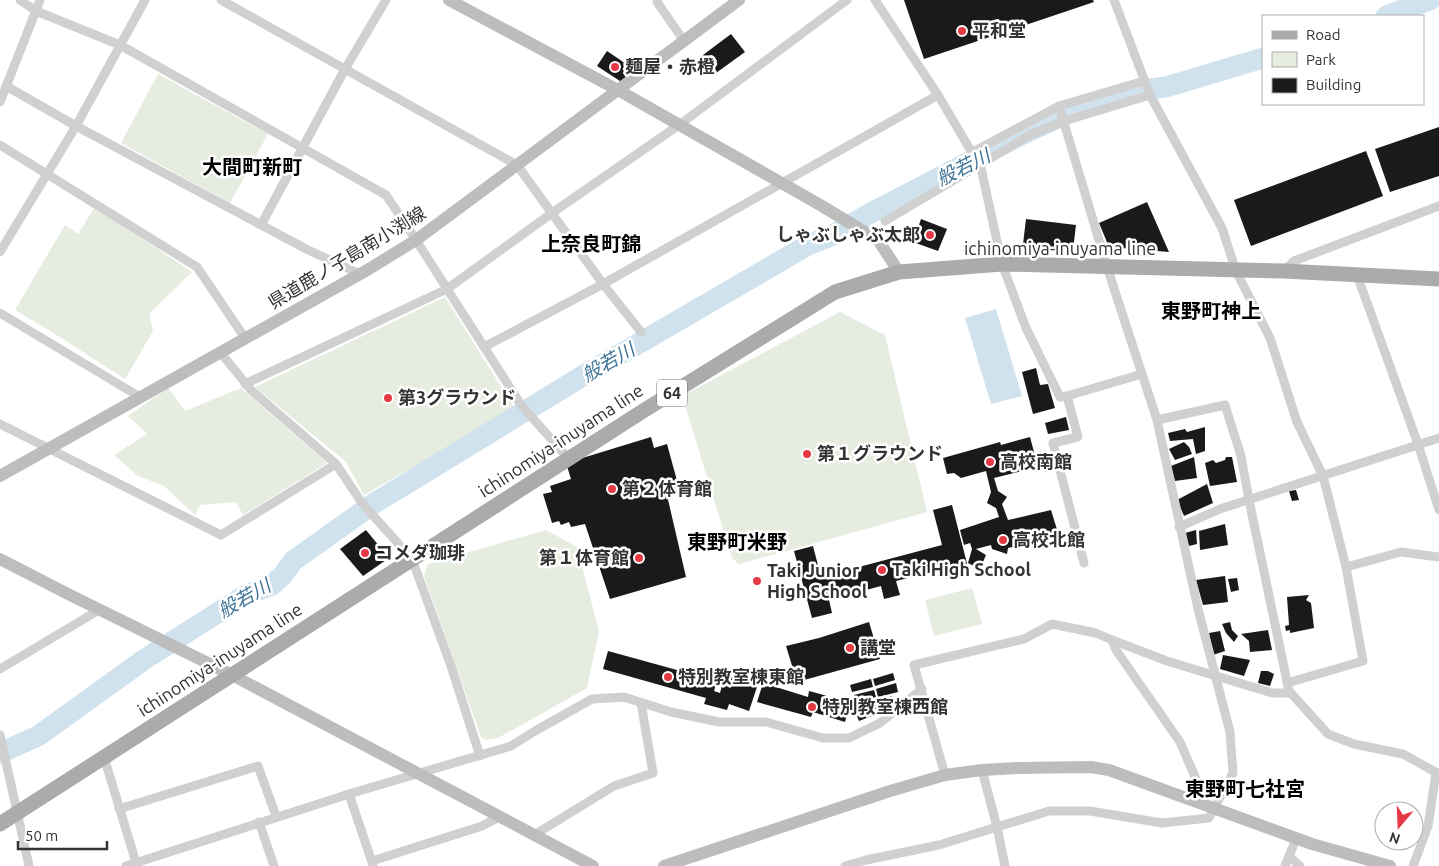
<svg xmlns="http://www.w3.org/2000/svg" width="1439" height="866" font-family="Ubuntu,'Noto Sans JP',sans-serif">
	<rect width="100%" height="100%" fill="#fff"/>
	<g fill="#e6ecdf">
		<polygon points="158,74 268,134 230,203 121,143"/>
		<polygon points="95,207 192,272 149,314 153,331 125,379 55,334 15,310 65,225 78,234"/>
		<polygon points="445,297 515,409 364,495 346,462 255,387"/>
		<polygon points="840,312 885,335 927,512 739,564 732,558 682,396"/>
		<polygon points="168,388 185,411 241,388 327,463 243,515 236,502 200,505 195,515 164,486 138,476 114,455 147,434 128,416"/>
		<polygon points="546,530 577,547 599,631 587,688 498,738 486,740 481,737 424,576 428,564"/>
		<polygon points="972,588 982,624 934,636 925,600"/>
	</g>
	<polygon fill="#cfe2ee" points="996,309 1022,396 991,404 965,318"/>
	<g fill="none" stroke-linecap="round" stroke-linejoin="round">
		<g stroke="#cfe2ee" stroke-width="21">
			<polyline points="1386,16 1430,0"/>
			<polyline points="0,753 38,736 145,659 244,596 272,585 283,575 293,561 373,504 581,377 808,245 831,236 869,214 1019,136 1075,110 1134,91 1166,87 1263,58"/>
		</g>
	</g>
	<g fill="#1a1a1a">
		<polygon points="904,0 1093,0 1094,2 924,59"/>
		<polygon points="731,34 745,52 716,73 703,55"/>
		<polygon points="607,51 632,68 623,83 597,66"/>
		<polygon points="1439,127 1439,176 1390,192 1375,149"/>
		<polygon points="1366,151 1383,196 1251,246 1234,200"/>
		<polygon points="1147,202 1169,252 1109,247 1099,223"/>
		<polygon points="921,219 947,229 938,251 913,242"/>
		<polygon points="1026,219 1076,225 1073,250 1023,244"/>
		<polygon points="1036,368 1040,385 1048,384 1055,408 1033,414 1022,372"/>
		<polygon points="1066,417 1069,430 1048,434 1045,423"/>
		<polygon points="1205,427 1205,451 1196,454 1193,439 1170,441 1168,433 1185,429 1187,432"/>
		<polygon points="651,437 654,448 667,444 679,488 666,491 686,577 610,599 585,524 571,527 569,522 561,525 559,521 552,523 543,494 552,492 550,486 571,479 566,463"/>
		<polygon points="1030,437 1038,467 994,478 998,491 1007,497 1002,504 1008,520 1051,510 1059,536 1008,548 1007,554 992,549 991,545 976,549 986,555 980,569 968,563 972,549 970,543 964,545 960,530 999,517 996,508 987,503 991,492 986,471 961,478 954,473 947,474 943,458 1000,442 1001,445"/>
		<polygon points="1184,442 1189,447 1192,454 1175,460 1169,449"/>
		<polygon points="1194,457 1197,478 1175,481 1171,466"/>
		<polygon points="1226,457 1232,457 1237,482 1210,486 1205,463 1213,460 1216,463 1225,460"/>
		<polygon points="1207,484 1213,503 1184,516 1177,500"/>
		<polygon points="1296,490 1299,500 1292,501 1289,491"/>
		<polygon points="952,505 970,575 951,580 948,568 896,581 900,595 884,599 881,586 829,600 832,613 812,618 794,551 813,546 821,577 942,545 933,510"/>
		<polygon points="1225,524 1228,545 1200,550 1199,531"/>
		<polygon points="366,530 389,558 363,576 340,549"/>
		<polygon points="1196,530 1197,544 1189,546 1185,533"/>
		<polygon points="1225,576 1228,602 1203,605 1196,580"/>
		<polygon points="1237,578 1239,590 1231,592 1228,579"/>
		<polygon points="1309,595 1306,600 1311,603 1314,628 1290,633 1290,630 1286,631 1285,626 1289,625 1287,597"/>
		<polygon points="869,622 880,659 797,682 786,646 819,638"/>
		<polygon points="1230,622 1232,630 1238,636 1234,642 1226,633 1222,624"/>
		<polygon points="1268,630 1272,650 1250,652 1249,641 1241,634"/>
		<polygon points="1220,631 1225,651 1213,655 1209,633"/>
		<polygon points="608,651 717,681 714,691 720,693 725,674 758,684 749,711 729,704 727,710 704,704 706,698 603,669"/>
		<polygon points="1223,655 1250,660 1244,676 1220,669"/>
		<polygon points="1261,671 1268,671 1274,674 1270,686 1258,683"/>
		<polygon points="893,673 895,680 875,686 873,679"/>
		<polygon points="871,679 873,687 852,692 850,685"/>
		<polygon points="763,683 808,697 809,691 850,702 845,722 813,712 811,717 757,702"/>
		<polygon points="896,683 898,692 878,697 876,689"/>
		<polygon points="874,690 876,697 856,703 854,695"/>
		<polygon points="892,696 893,700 886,702 887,706 875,709 873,702"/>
		<polygon points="870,705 874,715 859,721 855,711"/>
	</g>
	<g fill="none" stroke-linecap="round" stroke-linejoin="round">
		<g stroke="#d0d0d0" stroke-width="9">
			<polyline points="20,0 36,11 120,45 386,195 416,240 521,405 569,459"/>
			<polyline points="221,0 517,165 603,284 641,332"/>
			<polyline points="658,0 657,2 684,41"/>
			<polyline points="875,0 938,95 981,168 1002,264 1026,328 1060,397 1067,396 1078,437 1053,443 1084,563"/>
			<polyline points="1114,0 1150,95 1222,228 1236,271 1270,338 1297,422 1323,476 1346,567 1363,661 1287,683"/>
			<polyline points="6,86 76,126 308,250 360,274"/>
			<polyline points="0,102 40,0"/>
			<polyline points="1059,106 1107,267 1157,420"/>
			<polyline points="0,145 197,267 245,338"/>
			<polyline points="973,152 1059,106 1144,81"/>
			<polyline points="885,221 1030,135 1064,121 1150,95"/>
			<polyline points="261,225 345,69 386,0"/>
			<polyline points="0,252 76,126 145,0"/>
			<polyline points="1284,271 1294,261 1439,206"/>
			<polyline points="1357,275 1418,444 1439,510"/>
			<polyline points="0,313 140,397"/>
			<polyline points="484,347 603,284 938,95"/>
			<polyline points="220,352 251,390 336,464 362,503 412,559 451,666 480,756"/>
			<polyline points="245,384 447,289 552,213 679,125 847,0"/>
			<polyline points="1067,396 1142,374"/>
			<polyline points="0,424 221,535 336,464"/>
			<polyline points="1179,527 1220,509 1439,438"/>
			<polyline points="1346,567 1401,552 1439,557"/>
			<polyline points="1112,640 1167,661 1272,693 1291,693"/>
			<polyline points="0,669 99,610"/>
			<polyline points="0,735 29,866"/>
			<polyline points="104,757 137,866"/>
			<polyline points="982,770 997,827 1005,866"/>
			<polyline points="945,775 914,665 1024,639 1052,624 1096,633 1112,640 1116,650 1180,742 1196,779 1199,802"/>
			<polyline points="349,794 373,865"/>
			<polyline points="119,809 258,766 276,816"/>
			<polyline points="259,822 274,866"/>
			<polyline points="534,835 614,786 653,773 641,703"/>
			<polyline points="1289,856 1300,866"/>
			<polyline points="372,861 482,826 499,817"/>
			<polyline points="126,866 349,794 511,746 535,731 592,699 624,697 671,712 719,722 766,722 823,738 849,738 880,723 922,689"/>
			<polyline points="845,866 866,860 939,845 1049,811 1090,811 1162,823 1209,818 1233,773 1230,732 1198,609 1157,420 1225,405 1241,456 1249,500 1289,691 1328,734 1354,744 1403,754 1439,774"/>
			<polyline points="1285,866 1296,839"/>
			<polyline points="1413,866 1428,826 1436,773"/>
		</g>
		<g stroke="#bdbdbd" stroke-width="12">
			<polyline points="449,0 618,90 822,206 878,240 899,272"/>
			<polyline points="0,476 369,269 416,240 739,0"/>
			<polyline points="0,559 70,595 232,675 593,866"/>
			<polyline points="664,866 890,791 945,775 982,770 1017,768 1091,767 1109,770 1312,844 1390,866"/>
		</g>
		<polyline stroke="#ababab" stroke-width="15" points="0,824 643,411 835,292 899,272 1002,264 1284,271 1439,279"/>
	</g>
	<g fill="#e63946" stroke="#fff" stroke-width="2">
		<circle cx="962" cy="31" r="5"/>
		<circle cx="615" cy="67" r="5"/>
		<circle cx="930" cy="235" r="5"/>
		<circle cx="388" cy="398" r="5"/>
		<circle cx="807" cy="454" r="5"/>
		<circle cx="990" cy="462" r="5"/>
		<circle cx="612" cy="489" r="5"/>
		<circle cx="1003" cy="540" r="5"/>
		<circle cx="365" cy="553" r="5"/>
		<circle cx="639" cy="558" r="5"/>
		<circle cx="882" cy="570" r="5"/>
		<circle cx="757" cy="581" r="5"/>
		<circle cx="850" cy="648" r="5"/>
		<circle cx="668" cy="677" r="5"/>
		<circle cx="812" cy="707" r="5"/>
	</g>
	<g text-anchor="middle" stroke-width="5" stroke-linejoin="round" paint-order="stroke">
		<rect fill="#fff" stroke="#707070" stroke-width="1" x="657" y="379.5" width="30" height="27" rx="4"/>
		<g font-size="16" font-weight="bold" fill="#333">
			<text x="672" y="399">64</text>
		</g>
		<g font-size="18" font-weight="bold" fill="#333" stroke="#fff" text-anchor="start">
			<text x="972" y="37">平和堂</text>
			<text x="625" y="73">麺屋・赤橙</text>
			<text x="920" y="241" text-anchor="end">しゃぶしゃぶ太郎</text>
			<text x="398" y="404">第3グラウンド</text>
			<text x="817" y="460">第１グラウンド</text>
			<text x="1000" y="468">高校南館</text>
			<text x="622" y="495">第２体育館</text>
			<text x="1013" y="546">高校北館</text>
			<text x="375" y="559">コメダ珈琲</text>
			<text x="629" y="564" text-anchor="end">第１体育館</text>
			<text x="892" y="576">Taki High School</text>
			<text x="767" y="577">Taki Junior<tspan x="767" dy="21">High School</tspan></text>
			<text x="860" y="654">講堂</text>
			<text x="678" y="683">特別教室棟東館</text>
			<text x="822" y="713">特別教室棟西館</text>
		</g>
		<g font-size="18" fill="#333" stroke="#fff">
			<text x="1060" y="255">ichinomiya-inuyama line</text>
			<text transform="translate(347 258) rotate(-31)" y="6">県道鹿ノ子島南小渕線</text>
			<text transform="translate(561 441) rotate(-33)" y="6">ichinomiya-inuyama line</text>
			<text transform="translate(220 660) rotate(-33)" y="6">ichinomiya-inuyama line</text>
		</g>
		<g font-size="19" font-style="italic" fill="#3f7597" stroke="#fff">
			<text transform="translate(963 167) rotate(-27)" y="7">般若川</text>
			<text transform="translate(608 362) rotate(-30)" y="7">般若川</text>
			<text transform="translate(244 598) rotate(-30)" y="7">般若川</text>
		</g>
		<g font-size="20" font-weight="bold" fill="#000" stroke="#fff">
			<text x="252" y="174">大間町新町</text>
			<text x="591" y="251">上奈良町錦</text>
			<text x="1211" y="318">東野町神上</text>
			<text x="737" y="549">東野町米野</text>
			<text x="1245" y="796">東野町七社宮</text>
		</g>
	</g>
	<rect x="1262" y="15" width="162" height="90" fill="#ffffff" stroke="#adadad"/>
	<rect x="1272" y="31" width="25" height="8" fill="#ababab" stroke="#adadad"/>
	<text x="1306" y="40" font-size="15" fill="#333333">Road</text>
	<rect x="1272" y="52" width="25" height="15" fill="#e6ecdf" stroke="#adadad"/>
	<text x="1306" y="65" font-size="15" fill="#333333">Park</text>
	<rect x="1272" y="78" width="25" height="15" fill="#1a1a1a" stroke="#adadad"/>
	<text x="1306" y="90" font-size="15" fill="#333333">Building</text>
	<g transform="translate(1399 826) rotate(199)"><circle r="24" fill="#ffffff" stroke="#adadad"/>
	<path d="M0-4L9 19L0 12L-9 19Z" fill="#e63946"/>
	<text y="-8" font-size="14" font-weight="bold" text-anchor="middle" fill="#333333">N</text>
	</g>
	<path d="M18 841v8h89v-8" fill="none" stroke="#333333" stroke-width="2.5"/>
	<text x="25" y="841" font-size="15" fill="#333333" stroke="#ffffff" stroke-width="4" paint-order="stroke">50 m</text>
</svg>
